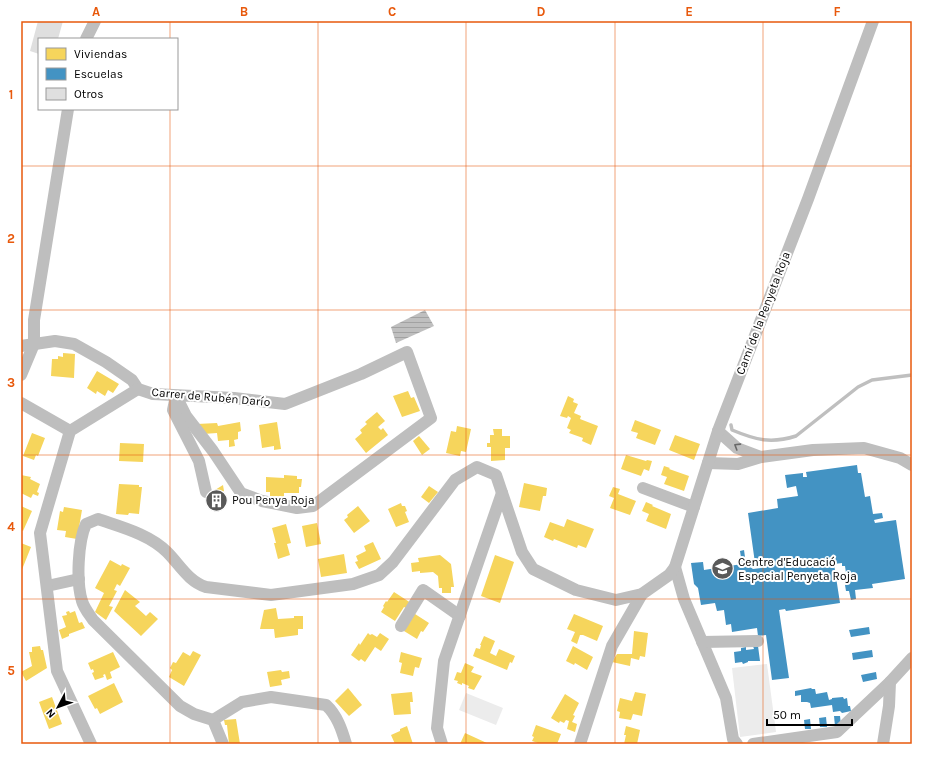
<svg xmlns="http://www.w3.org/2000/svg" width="933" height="765" font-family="Karla,sans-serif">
	<defs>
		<pattern id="water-rules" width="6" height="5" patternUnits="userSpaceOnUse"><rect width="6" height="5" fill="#bfbfbf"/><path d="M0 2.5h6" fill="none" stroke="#a2a2a2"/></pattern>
	</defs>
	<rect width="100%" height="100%" fill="#fff"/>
	<g fill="#ececec">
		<polygon points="767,664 776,732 740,737 732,668"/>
		<polygon points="466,693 503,708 496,725 459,710"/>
	</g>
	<polygon fill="url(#water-rules)" points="425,310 434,326 396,343 391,327"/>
	<g fill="#f6d55c">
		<polygon points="63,353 75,354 74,378 51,376 52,359 58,359 58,356 63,357"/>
		<polygon points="97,371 119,384 113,393 108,390 105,396 97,391 96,394 87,388"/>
		<polygon points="408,391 411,398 414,397 420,411 402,417 393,396"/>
		<polygon points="568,396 574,399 573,402 578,404 574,413 581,416 580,419 598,426 591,445 582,441 583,438 569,433 571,430 567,428 571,418 568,416 567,418 560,416"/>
		<polygon points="377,412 385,421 378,427 381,430 383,428 388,435 366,453 355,439 362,433 360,430 367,424 365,422"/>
		<polygon points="635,420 661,430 655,445 636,438 638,433 631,431"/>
		<polygon points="240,422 241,431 238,432 238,439 234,440 235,446 229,447 229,440 218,441 217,433 203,434 197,424 217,423 218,426"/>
		<polygon points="277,422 281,449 274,450 274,446 262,448 259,425"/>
		<polygon points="457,426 471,429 466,452 461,451 460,456 446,453 451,431 456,432"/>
		<polygon points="493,429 502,429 502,436 510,436 510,448 505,448 505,460 491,461 491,447 487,447 487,443 490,443 490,435 494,435"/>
		<polygon points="32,433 45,438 38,456 36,455 34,460 23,456"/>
		<polygon points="675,435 700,444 694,460 669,450"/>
		<polygon points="419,436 430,449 422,455 413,441"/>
		<polygon points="120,443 144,444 143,462 119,461"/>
		<polygon points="626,455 646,461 647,460 652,461 649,471 644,469 641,476 621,469"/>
		<polygon points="664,466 670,468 669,469 689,476 684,491 664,484 667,477 661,475"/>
		<polygon points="21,475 31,477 30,479 40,484 37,492 39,493 38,496 33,494 31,498 21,493"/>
		<polygon points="284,475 297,476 297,479 302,479 301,487 299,487 299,493 284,493 284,497 270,496 270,492 266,492 266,477 284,478"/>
		<polygon points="524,483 547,488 546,496 543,496 540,511 519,507"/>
		<polygon points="119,484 139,485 139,487 142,487 139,514 129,513 128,515 116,514"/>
		<polygon points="223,485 224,491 220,494 224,505 219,510 213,505 207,495"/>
		<polygon points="429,486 438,492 429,503 421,497"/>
		<polygon points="613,487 620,489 618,494 636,501 630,515 610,508 614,498 609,496"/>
		<polygon points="646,502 653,505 652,506 671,514 666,529 646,521 649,514 642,511"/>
		<polygon points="401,503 402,506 405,506 407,511 405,512 409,522 396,527 388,509"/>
		<polygon points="21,506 32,511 23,531 21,530"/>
		<polygon points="358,506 370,521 354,533 344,520 348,517 347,515"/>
		<polygon points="64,507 82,510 77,539 65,537 66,531 57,530 60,511 63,512"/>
		<polygon points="567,519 594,529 586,548 578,545 577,548 554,539 553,541 544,537 550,522 564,527"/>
		<polygon points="317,523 321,544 306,547 302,526"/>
		<polygon points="286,524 291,543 287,544 290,555 278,559 274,543 276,543 272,528"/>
		<polygon points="373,542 381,559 359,569 355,562 358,561 356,556 366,551 364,546"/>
		<polygon points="21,543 31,547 21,572"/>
		<polygon points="344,554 347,573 321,577 318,559"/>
		<polygon points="440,555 451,564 454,587 451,587 451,593 442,593 442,588 439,588 438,576 433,572 420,573 420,571 412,572 411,563 419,562 418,558"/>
		<polygon points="495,555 514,562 500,603 481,596"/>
		<polygon points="110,560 121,566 122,564 130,568 120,586 117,584 114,590 117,591 109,606 113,607 106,620 95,612 104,593 95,588"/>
		<polygon points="125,590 140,602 135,606 146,616 150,612 158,619 141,636 114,611"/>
		<polygon points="394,592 411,603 408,609 404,607 395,621 381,612 384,607 383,606 386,601 387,602"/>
		<polygon points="276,608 278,619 294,618 294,616 303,616 303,629 298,629 298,635 275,638 274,629 260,629 264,610"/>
		<polygon points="69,611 70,613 75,611 79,623 82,622 85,628 69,634 69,636 62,639 59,630 66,627 62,616 67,615 66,612"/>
		<polygon points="415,614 429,623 423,632 421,631 417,639 404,631"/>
		<polygon points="574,614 603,626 597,641 583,635 580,635 577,644 571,641 575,632 567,629"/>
		<polygon points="634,631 648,633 645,657 640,656 639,660 631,658 630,666 612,662 617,654 632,654"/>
		<polygon points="368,633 370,635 372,634 377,637 380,633 389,639 381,651 375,647 365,662 361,659 359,661 351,655 359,643 360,645"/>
		<polygon points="484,636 495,641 490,653 496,656 499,649 515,656 512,663 510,662 507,670 473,656 476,648 480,649 481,645 480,645"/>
		<polygon points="40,646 41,650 43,650 47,668 26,681 21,672 32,666 29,652 32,652 32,647"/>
		<polygon points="573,646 593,657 587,670 575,663 574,665 566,661"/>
		<polygon points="193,651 201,655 184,686 169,677 172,670 170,668 173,662 176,663 183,652 190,656"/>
		<polygon points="113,652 120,667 110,672 112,678 107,680 105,674 103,675 104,677 95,680 92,673 94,672 93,669 91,670 88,663"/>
		<polygon points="401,652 422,658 419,668 415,667 413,676 400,673 402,663 399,662"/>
		<polygon points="465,663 474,667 471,672 482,676 474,690 468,688 469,686 462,683 462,685 457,683 458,681 454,680 457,672 461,673"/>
		<polygon points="281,670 282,672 289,671 290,678 281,680 282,685 270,687 267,672"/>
		<polygon points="114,683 123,702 100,714 97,708 95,709 88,696"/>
		<polygon points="348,688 362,705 349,716 335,701"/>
		<polygon points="412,692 413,702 410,702 411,714 394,715 391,694"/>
		<polygon points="635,692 646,694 642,716 633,714 631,720 619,718 620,712 617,711 620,698 632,701"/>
		<polygon points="565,694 579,703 573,715 575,716 572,722 577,724 575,732 567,729 569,721 566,720 564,723 560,721 559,723 551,718"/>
		<polygon points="52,697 62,724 49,729 39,702"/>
		<polygon points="236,719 240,744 229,744 227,725 225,725 224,720"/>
		<polygon points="536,725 561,734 557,744 541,744 532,741 534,737 532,736"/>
		<polygon points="407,726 413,744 395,744 391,735 400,731 400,729"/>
		<polygon points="626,726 640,730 637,744 624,744 626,735 624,735"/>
		<polygon points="465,733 489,744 460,744"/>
	</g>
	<g fill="#4393c3">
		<polygon points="857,465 858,473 861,473 865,497 870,496 873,514 882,513 883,518 874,520 875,523 896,520 905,579 872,584 873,588 855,590 856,599 851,600 849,591 846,591 845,585 848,584 847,581 845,581 844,573 846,573 845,566 842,566 842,563 834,564 840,603 786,611 785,609 779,610 789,678 772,680 766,635 758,636 757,628 732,632 731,624 726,625 724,610 717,611 715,603 701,605 698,588 694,584 691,563 703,562 704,570 742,564 740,551 744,550 746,564 753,569 761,568 760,562 755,563 748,513 778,508 777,499 798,496 796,486 787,488 785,475 803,473 803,477 807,477 806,472"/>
		<polygon points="869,627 870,634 851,637 849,630"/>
		<polygon points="753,646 758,646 760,661 748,661 748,662 743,664 742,662 735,663 734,652 741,651 741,648 746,647 746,650 754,649"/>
		<polygon points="872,650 873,657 853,660 852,653"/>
		<polygon points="876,672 877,679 863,682 861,675"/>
		<polygon points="811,688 812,689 815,689 816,694 827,692 829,700 832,699 832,698 843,697 844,699 847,698 848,706 850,706 851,711 842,713 840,711 833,712 832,705 811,708 810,703 807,702 801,702 801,695 795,696 795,691"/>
		<polygon points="834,716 840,716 841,725 835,726"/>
		<polygon points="826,717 827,727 820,727 819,718"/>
		<polygon points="810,719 811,729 805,729 804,720"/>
	</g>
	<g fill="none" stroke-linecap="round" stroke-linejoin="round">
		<path stroke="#bfbfbf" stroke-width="3.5" d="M 731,425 L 732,430 C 756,440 771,444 796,436 L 858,387 L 872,380 L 912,375"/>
	</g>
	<polygon fill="#dfdfdf" points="38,21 63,21 58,39 39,39 39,54 30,51"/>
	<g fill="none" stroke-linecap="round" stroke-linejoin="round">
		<g stroke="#bebebe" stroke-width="12">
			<polyline points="86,39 95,21"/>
			<polyline points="21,346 55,341 74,344 106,362 132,380 138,389 153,394 234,398 285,404 361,374 407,352 431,418 313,506 297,508 262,501 241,493 213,451 186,416 176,396"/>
			<polyline points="21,375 34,344 34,320 68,109"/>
			<polyline points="176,396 173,410 199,461 206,492"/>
			<polyline points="21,403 70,431"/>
			<polyline points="761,457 813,450 864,448 900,458 912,465"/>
			<polyline points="708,463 738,464 761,457 737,448 718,431"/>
			<polyline points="643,488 694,507"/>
			<polyline points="675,567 684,599 726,698 733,739 737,744"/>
			<polyline points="47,586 79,579"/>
			<polyline points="401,626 423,590 460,616"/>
			<polyline points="702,642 758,641"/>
			<path d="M 213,720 L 242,702 L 271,697 L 326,705 C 337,715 342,730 346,744"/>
			<polyline points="91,744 57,671 40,533 70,431 138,389"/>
			<path d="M 223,744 L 213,720 L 194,714 L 180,706 L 93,620 C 89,614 84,608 82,601 C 76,582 78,541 86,524 L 98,519 C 121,527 149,534 167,552 C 180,565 188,581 206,587 L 271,595 L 353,584 L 379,575 L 393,562 L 455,480 L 477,467 L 496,475 L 522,552 L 533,569 L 576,590 L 616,600 L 642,594 L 669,575 L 675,567 L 718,431 L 808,199 L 873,21"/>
			<polyline points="442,744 437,728 444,661 502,493"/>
			<polyline points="580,744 612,646 642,594"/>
			<polyline points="753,744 837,732 890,682"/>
			<polyline points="883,744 889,706 890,682 912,658"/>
		</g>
	</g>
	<defs><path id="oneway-chevron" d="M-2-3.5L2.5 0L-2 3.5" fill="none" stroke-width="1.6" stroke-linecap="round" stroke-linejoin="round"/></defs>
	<use stroke="#686868" href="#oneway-chevron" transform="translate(737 446) rotate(-148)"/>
	<path fill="none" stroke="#e8590c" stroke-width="1" stroke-opacity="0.55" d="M 170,21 L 170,39M 318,21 L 318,744M 466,21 L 466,744M 615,21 L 615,744M 763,21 L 763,744M 170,109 L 170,744M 21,166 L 912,166M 21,310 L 912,310M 21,455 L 912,455M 21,599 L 912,599"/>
	<defs>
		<symbol id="building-disc" viewBox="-11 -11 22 22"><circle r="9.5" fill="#595959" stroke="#fff"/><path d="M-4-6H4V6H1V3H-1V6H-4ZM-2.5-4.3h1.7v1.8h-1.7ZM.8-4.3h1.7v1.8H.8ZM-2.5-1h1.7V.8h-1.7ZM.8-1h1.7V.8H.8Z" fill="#fff"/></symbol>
		<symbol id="school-disc" viewBox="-11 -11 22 22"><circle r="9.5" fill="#595959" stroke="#fff"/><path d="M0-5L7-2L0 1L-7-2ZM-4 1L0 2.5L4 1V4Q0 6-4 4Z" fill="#fff"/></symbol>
	</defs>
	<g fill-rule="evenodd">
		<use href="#building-disc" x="204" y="488" width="25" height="25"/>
		<use href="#school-disc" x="710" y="556" width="25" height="25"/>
	</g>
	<g text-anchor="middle" stroke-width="4" stroke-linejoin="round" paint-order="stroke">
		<g font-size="12" fill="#000" stroke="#fff">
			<text transform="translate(763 313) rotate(-69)" y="4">Camí de la Penyeta Roja</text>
			<text transform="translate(211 397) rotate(5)" y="4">Carrer de Rubén Darío</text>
		</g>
		<g font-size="12" fill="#000" stroke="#fff" text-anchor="start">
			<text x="232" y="504">Pou Penya Roja</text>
			<text x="738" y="566">Centre d'Educació<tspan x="738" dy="14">Especial Penyeta Roja</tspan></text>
		</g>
	</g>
	<rect width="933" height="765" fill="none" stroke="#ffffff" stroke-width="44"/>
	<rect x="38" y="38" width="140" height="72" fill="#ffffff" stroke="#999999"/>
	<rect x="46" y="48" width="20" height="12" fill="#f6d55c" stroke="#999999"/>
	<text x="74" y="58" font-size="12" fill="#000000">Viviendas</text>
	<rect x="46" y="68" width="20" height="12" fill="#4393c3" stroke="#999999"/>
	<text x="74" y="78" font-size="12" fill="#000000">Escuelas</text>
	<rect x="46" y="88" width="20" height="12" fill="#dfdfdf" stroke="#999999"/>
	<text x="74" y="98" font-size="12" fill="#000000">Otros</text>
	<g transform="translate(58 707) rotate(229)" stroke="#ffffff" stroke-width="3" paint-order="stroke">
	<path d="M0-3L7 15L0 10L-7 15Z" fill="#000000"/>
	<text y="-6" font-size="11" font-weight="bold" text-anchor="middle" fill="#000000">N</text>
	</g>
	<path d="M767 719v6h85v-6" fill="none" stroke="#000000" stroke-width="2"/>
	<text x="773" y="719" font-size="12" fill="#000000" stroke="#ffffff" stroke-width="3" paint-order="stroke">50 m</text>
	<rect x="22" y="22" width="889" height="721" fill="none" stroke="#e8590c" stroke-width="1.5"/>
	<g font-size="13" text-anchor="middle" font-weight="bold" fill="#e8590c">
		<text x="96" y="16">A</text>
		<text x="244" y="16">B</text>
		<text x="392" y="16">C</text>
		<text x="541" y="16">D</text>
		<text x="689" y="16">E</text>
		<text x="837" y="16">F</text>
		<text x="11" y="99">1</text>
		<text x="11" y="243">2</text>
		<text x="11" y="387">3</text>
		<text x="11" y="531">4</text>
		<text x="11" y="675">5</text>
	</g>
</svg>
